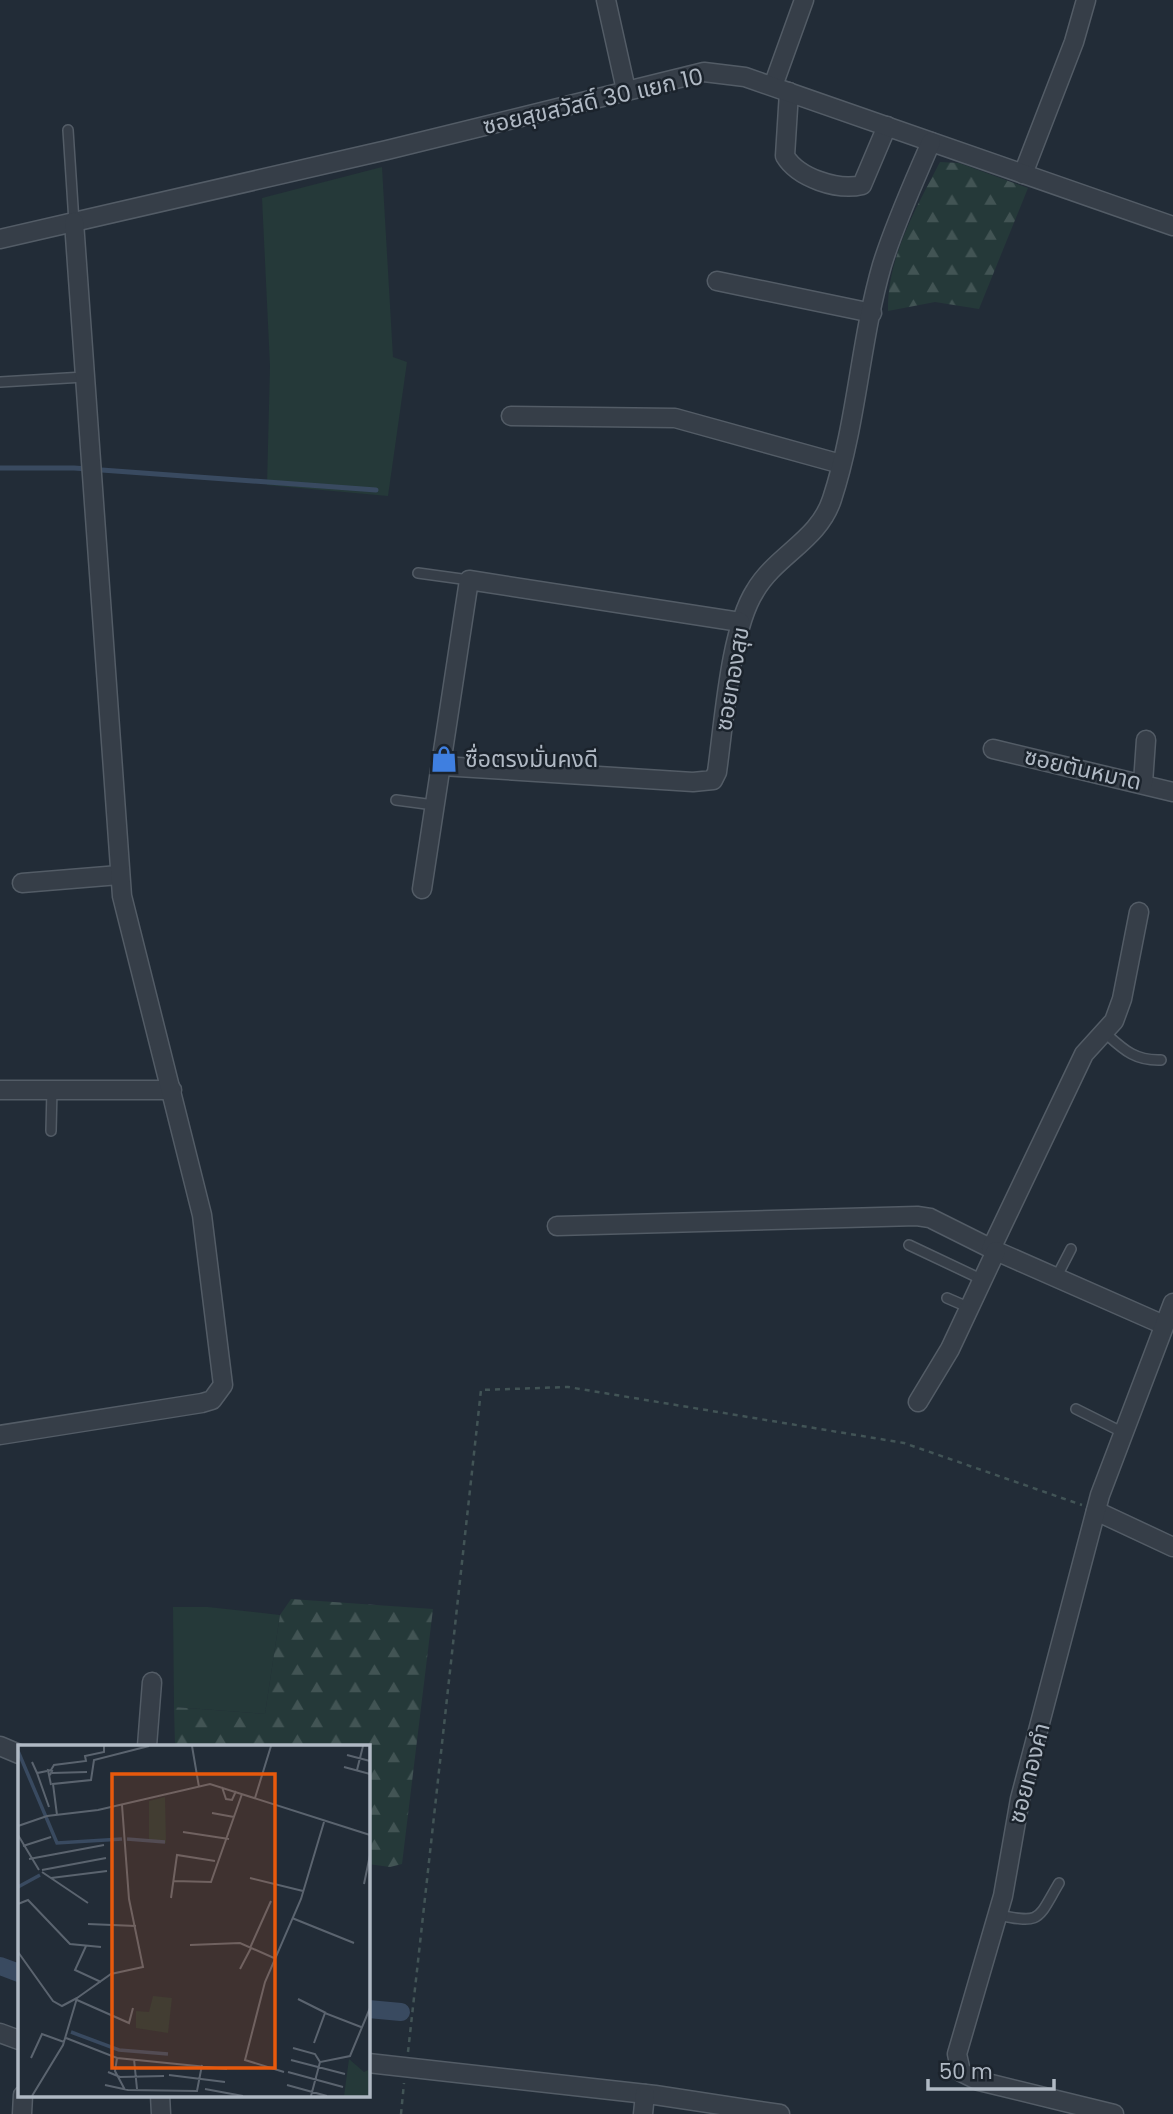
<svg xmlns="http://www.w3.org/2000/svg" width="1173" height="2114" font-family="Poppins,'Noto Sans Thai',sans-serif">
	<defs>
		<pattern id="forest-firs" width="22" height="20" patternUnits="userSpaceOnUse" patternTransform="scale(1.75)"><rect width="22" height="20" fill="#253939"/><path d="M5 1l3.5 6h-7zM16 11l3.5 6h-7z" fill="#425454"/></pattern>
	</defs>
	<rect width="100%" height="100%" fill="#222c37"/>
	<g fill="#253939">
		<polygon points="382,167 393,357 407,362 388,496 267,485 270,366 262,198"/>
		<polygon points="173,1607 208,1607 280,1615 265,1714 174,1707"/>
	</g>
	<g fill="url(#forest-firs)">
		<path d="M 940,162 L 959,163 L 1028,188 L 979,309 L 935,302 L 888,311 C 887,258 916,208 940,162 Z"/>
		<polygon points="291,1599 433,1609 402,1864 390,1867 368,1864 368,1746 175,1746 174,1707 265,1714 280,1615"/>
	</g>
	<g fill="none" stroke-linecap="round" stroke-linejoin="round">
		<polyline stroke="#394a60" stroke-width="5" points="0,468 74,468 376,490"/>
		<g stroke="#394a60" stroke-width="18">
			<polyline points="0,1966 19,1973"/>
			<polyline points="368,2009 401,2012"/>
		</g>
		<defs>
			<g id="lane">
				<polyline points="68,130 74,222"/>
				<polyline points="0,382 84,377"/>
				<polyline points="418,573 469,580"/>
				<polyline points="396,800 434,805"/>
				<path d="M 1104,1032 C 1123,1049 1134,1061 1161,1060"/>
				<polyline points="51,1131 52,1089"/>
				<polyline points="909,1245 983,1280"/>
				<polyline points="1056,1278 1071,1249"/>
				<polyline points="947,1298 970,1308"/>
				<polyline points="1076,1409 1124,1433"/>
				<path d="M 998,1915 C 1042,1924 1037,1920 1059,1883"/>
			</g>
			<g id="street">
				<polyline points="606,0 626,90"/>
				<polyline points="773,86 804,0"/>
				<path d="M 789,92 L 785,156 C 798,178 838,191 862,185 L 887,126"/>
				<polyline points="1023,174 1074,42 1086,0"/>
				<polyline points="0,239 387,150 704,72 745,77 1173,226"/>
				<polyline points="717,281 872,313"/>
				<polyline points="511,416 675,418 841,464"/>
				<polyline points="993,749 1173,792"/>
				<path d="M 442,766 L 693,782 L 713,780 L 717,772 C 724,723 730,630 755,591 C 776,555 819,540 832,499 C 857,423 860,341 882,265 C 895,223 914,182 931,142"/>
				<polyline points="1143,783 1146,740"/>
				<polyline points="22,883 119,875"/>
				<polyline points="422,889 469,580 740,622"/>
				<polyline points="0,1090 172,1090"/>
				<polyline points="557,1226 917,1216 930,1218 996,1251 1164,1325"/>
				<polyline points="991,1249 1084,1054 1114,1021 1122,999 1139,912"/>
				<polyline points="918,1402 950,1349 996,1251"/>
				<polyline points="0,1435 202,1403 212,1400 223,1385 202,1215 122,896 74,222"/>
				<polyline points="1096,1511 1173,1547"/>
				<polyline points="0,1746 19,1754"/>
				<polyline points="147,1746 152,1682"/>
				<polyline points="0,2033 19,2040"/>
				<polyline points="368,2063 655,2095 780,2114"/>
				<polyline points="160,2095 161,2114"/>
				<polyline points="22,2114 23,2095"/>
				<polyline points="643,2114 645,2094"/>
				<polyline points="1114,2114 979,2081 961,2072 957,2054 1003,1896 1020,1799 1100,1495 1173,1303"/>
			</g>
		</defs>
		<use href="#lane" stroke="#535c66" stroke-width="12"/>
		<use href="#street" stroke="#535c66" stroke-width="21"/>
		<g stroke="#425456" stroke-width="2.5" stroke-dasharray="5 5" stroke-linecap="butt">
			<polyline points="408,2052 481,1390 568,1387 904,1443 1082,1505"/>
			<polyline points="401,2114 404,2083"/>
		</g>
		<use href="#lane" stroke="#363e48" stroke-width="9"/>
		<use href="#street" stroke="#363e48" stroke-width="18"/>
	</g>
	<defs>
		<symbol id="shop-bare" viewBox="-9 -9 18 18"><path d="M-5-2.5h2.3a2.7 3.5 0 0 1 5.4 0H5L5.5 6h-11ZM-1.5-2.5h3a1.5 2.3 0 0 0-3 0Z" fill="#3f7fe0" stroke="#1b232c" stroke-width="2.5" paint-order="stroke"/></symbol>
	</defs>
	<g fill-rule="evenodd">
		<use href="#shop-bare" x="425" y="740" width="38" height="38"/>
	</g>
	<g text-anchor="middle" stroke-width="5" stroke-linejoin="round" paint-order="stroke">
		<g font-size="23" fill="#b0b9c4" stroke="#1b232c">
			<text transform="translate(593 101) rotate(-13)" y="8">ซอยสุขสวัสดิ์ 30 แยก 10</text>
			<text transform="translate(732 679) rotate(-80)" y="8">ซอยทองสุข</text>
			<text transform="translate(1083 769) rotate(13)" y="8">ซอยตันหมาด</text>
			<text transform="translate(1029 1773) rotate(-75)" y="8">ซอยทองคำ</text>
		</g>
		<g font-size="23" fill="#b0b9c4" stroke="#1b232c" text-anchor="start">
			<text x="465" y="767">ซื่อตรงมั่นคงดี</text>
		</g>
	</g>
	<g transform="translate(18 1745)">
		<rect width="352" height="352" fill="#222c37"/>
		<path d="M 147,52 L 148,98 L 131,96 L 131,56 Z" fill="#253939"/>
		<path d="M 135,251 L 154,253 L 150,288 L 118,283 L 118,266 L 131,267 ZM 331,314 L 346,327 L 352,324 L 352,351 L 326,351 Z" fill="#253939"/>
		<path fill="none" stroke="#394a60" stroke-width="3.5" d="M 0,6 L 39,98 L 104,94M 109,94 L 147,97M 0,142 L 22,130M 53,287 L 101,305 L 150,309"/>
		<path fill="none" stroke="#5b646f" stroke-width="2" d="M 174,1 L 181,42M 329,10 L 352,16M 14,17 L 19,28 L 29,26M 326,22 L 352,29M 33,25 L 36,20 L 68,16 L 67,11 L 86,7 L 86,1M 339,25 L 345,1M 19,28 L 31,62M 34,28 L 69,27M 32,30 L 34,26 L 30,25 L 33,40M 204,42 L 208,54 L 214,55 L 218,46M 237,53 L 253,1M 194,68 L 216,72M 39,70 L 35,39 L 73,35 L 76,15 L 131,1M 0,81 L 29,71 L 80,65 L 192,39 L 352,90M 165,87 L 211,94M 0,90 L 21,125M 5,101 L 33,92M 11,114 L 86,100M 24,125 L 88,113M 24,127 L 70,158M 33,133 L 89,126M 232,133 L 285,146M 156,136 L 193,137 L 224,49M 346,139 L 352,110M 153,153 L 159,110 L 197,116M 0,159 L 10,155 L 52,199 L 83,202M 274,173 L 336,198M 70,179 L 118,181M 172,200 L 222,198 L 256,213M 68,201 L 57,225 L 83,237M 232,203 L 253,156M 0,207 L 35,256 L 44,261 L 59,253M 222,224 L 233,203M 280,254 L 308,268M 59,255 L 111,278 L 115,263M 48,293 L 99,313 L 209,324M 296,298 L 307,268 L 343,282M 275,303 L 297,309 L 302,317M 13,313 L 24,289 L 46,297M 99,313 L 97,326 L 107,345M 116,314 L 119,344M 273,315 L 327,329M 90,327 L 102,332 L 146,331M 266,327 L 227,315 L 247,237 L 283,154 L 306,77M 270,327 L 325,342M 151,330 L 207,337M 87,340 L 110,345 L 179,346 L 184,320M 269,340 L 309,351M 187,344 L 225,351M 14,351 L 45,300 L 59,253 L 93,229 L 125,222 L 111,154 L 104,60M 293,351 L 302,317 L 332,311 L 352,263"/>
		<path fill="#e8590c" fill-opacity="0.15" stroke="#e8590c" stroke-width="3.5" d="M 94,29 L 257,29 L 257,323 L 94,323 Z"/>
		<rect width="352" height="352" fill="none" stroke="#b0b9c4" stroke-width="3.5"/>
	</g>
	<path d="M928 2079v10h126v-10" fill="none" stroke="#b0b9c4" stroke-width="3.5"/>
	<text x="939" y="2079" font-size="21" fill="#b0b9c4" stroke="#1b232c" stroke-width="5" paint-order="stroke">50 m</text>
</svg>
